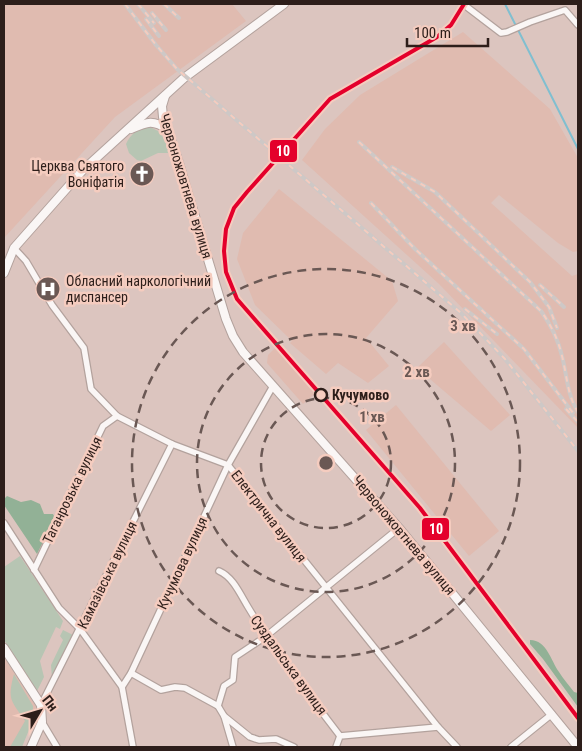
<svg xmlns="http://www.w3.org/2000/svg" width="582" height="751" font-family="'Roboto Condensed',sans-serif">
	<rect width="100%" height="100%" fill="#dcc5bf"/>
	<g fill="#e0bbb0">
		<polygon points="4,4 232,4 246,21 115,117 4,238"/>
		<polygon points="463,32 550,109 578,158 578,251 573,252 558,243 499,195 491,203 572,276 578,274 578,428 439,284 302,160 325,129 360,95"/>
		<polygon points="279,189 392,281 398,301 366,338 389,366 368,383 338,363 326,374 290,343 292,341 255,305 237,259 243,233"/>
		<polygon points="444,342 510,415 491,431 417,368"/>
		<polygon points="277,346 317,392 303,404 267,363 268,355"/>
		<polygon points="396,405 499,531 469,556 366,430"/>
		<polygon points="4,657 37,708 21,747 4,747"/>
	</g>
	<g fill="#b7c5b3">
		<path d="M 150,127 L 160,132 L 171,153 L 158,153 L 141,161 L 137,160 L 129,153 L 126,144 C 130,134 140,127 150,127 Z"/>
		<polygon points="20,556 63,621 60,629 56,627 40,661 44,677 37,691 4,640 4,567"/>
		<polygon points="63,630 73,635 52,678 51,665 63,640 60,636"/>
		<path d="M 14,674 L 33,706 L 33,720 L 22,747 L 10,747 L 25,721 C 11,700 7,700 14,674 Z"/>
	</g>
	<g fill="#92b196">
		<polygon points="7,496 21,502 31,500 40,504 44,514 53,514 55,518 37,554 4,505 4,499"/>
		<path d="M 530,640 C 547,640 551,661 559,672 C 563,679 569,685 574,692 L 578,693 L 578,707 L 543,659 L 530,644 Z"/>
	</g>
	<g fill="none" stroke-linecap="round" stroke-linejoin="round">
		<polyline stroke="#80bfd0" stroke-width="2" points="505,4 578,149"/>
		<defs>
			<g id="street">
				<polyline points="463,4 501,33 507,32 530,22 565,10 578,25"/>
				<polyline points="14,248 26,261 52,305 84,348 91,389 117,416 172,444 228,465 438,727 457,747"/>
				<polyline points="4,523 59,608 80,629 122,687"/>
				<polyline points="34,570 103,426 117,416"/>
				<path d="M 219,571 C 233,577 240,594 248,607 C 275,652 308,694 340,736"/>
				<polyline points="131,673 161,690 175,687 185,688 218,706 224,716 250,737 259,740 276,739 294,747"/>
				<polyline points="41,705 172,444"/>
				<polyline points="218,706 224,686 233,680 235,657 265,637 399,528"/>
				<polyline points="224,716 233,747"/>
				<polyline points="42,722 57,747"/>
				<polyline points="133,747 122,687 131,673 228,465 273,386"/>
				<polyline points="336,747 340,736 438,727"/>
				<polyline points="511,747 552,714"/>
			</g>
			<g id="secondary">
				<polyline points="165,96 162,106 163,117 178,160 226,319 233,336 243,352 399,528 578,747"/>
				<path d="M 131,129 C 147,122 153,119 168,130"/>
				<polyline points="4,273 14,248 82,171 184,78 284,4"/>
				<polyline points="4,648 41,705 42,722 31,747"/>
			</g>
		</defs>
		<use href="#street" stroke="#b3a29d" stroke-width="8"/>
		<use href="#secondary" stroke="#b3a29d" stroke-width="10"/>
		<use href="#street" stroke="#faf6f5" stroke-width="5.5"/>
		<use href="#secondary" stroke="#faf6f5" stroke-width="8"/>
		<defs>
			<g id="rail">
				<polyline points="125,4 156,45 177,69 461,313 505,359 578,451"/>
				<polyline points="138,4 154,23"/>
				<polyline points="164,4 179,18"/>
				<polyline points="152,13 166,30"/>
				<polyline points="146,19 159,36"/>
				<path d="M 359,142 L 541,311 C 551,325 558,339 562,356 C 567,375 567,395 578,412"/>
				<polyline points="392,167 435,192 530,282 549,307 557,328"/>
				<polyline points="371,203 415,249 524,349 573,413"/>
				<polyline points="540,285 564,307"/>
				<polyline points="465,309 497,334"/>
				<polyline points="566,409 578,422"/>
			</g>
		</defs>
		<use href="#rail" stroke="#cec8c6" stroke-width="4"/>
		<use href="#rail" stroke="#f5ccbf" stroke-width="2" stroke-dasharray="5.5" stroke-linecap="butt"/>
		<defs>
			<polyline id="tram-1" points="464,4 451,25 437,37 330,99 247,192 234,208 226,229 224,251 226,272 237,299 420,508 578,718"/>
		</defs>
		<use href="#tram-1" stroke="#f5ccbf" stroke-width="8"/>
		<use href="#tram-1" stroke="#e4002b" stroke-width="4"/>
	</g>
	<g fill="none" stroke="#6a5854" stroke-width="2.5" stroke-dasharray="9 6">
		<circle cx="326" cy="463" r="65"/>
		<circle cx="326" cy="463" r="129"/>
		<circle cx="326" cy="463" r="194"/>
	</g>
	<defs>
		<symbol id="church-disc" viewBox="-11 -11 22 22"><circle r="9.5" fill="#6a5854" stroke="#f5ccbf"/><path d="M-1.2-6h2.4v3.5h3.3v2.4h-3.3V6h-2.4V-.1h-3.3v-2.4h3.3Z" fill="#fff"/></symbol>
		<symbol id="hospital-disc" viewBox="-11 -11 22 22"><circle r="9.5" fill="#6a5854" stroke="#f5ccbf"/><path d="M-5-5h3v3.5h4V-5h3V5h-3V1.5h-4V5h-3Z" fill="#fff"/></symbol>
	</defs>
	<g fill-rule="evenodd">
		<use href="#church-disc" x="128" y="160" width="28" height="28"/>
		<use href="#hospital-disc" x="34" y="275" width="28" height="28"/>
	</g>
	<circle fill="#f5ccbf" stroke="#2d1e1a" stroke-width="2.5" cx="321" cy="395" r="6"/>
	<g text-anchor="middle" stroke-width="5" stroke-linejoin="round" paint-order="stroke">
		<g font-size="14" fill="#2d1e1a" stroke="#f5ccbf" text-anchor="end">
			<text x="124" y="171">Церква Святого<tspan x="124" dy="16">Воніфатія</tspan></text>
			<text x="66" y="286" text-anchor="start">Обласний наркологічний<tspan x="66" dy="16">диспансер</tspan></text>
		</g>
		<g font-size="14" fill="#2d1e1a" stroke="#f5ccbf">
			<text transform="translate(186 186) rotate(73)" y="5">Червоножовтнева вулиця</text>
			<text transform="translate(72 490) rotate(-64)" y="5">Таганрозька вулиця</text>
			<text transform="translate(269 516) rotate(52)" y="5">Електрична вулиця</text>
			<text transform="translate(404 535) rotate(50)" y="5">Червоножовтнева вулиця</text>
			<text transform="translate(182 563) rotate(-65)" y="5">Кучумова вулиця</text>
			<text transform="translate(107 575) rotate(-64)" y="5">Камазівська вулиця</text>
			<text transform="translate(289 665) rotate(54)" y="5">Суздальська вулиця</text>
		</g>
		<g font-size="14" font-weight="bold" fill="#2d1e1a" stroke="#f5ccbf" text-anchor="start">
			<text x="332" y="400">Кучумово</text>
		</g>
	</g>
	<circle cx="326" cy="463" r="8" fill="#6a5854" stroke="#f5ccbf" stroke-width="2.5"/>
	<g font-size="15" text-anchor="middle" font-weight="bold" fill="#6a5854" stroke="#f5ccbf" stroke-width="5" stroke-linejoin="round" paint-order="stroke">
		<text x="463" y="331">3 хв</text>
		<text x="417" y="377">2 хв</text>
		<text x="372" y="422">1 хв</text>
	</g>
	<g stroke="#f5ccbf" stroke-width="2">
		<rect x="269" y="139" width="29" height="24" rx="5" fill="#e4002b"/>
		<rect x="421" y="517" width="29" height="24" rx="5" fill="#e4002b"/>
	</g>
	<g font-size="14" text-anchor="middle" font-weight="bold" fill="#fff">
		<text x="283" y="156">10</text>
		<text x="436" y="534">10</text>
	</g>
	<rect width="582" height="751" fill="none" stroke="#2d1e1a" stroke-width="10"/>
	<g transform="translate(40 711) rotate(52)" stroke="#f5ccbf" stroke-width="4" paint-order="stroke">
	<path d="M0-4L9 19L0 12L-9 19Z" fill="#2d1e1a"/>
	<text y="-8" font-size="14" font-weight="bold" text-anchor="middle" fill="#2d1e1a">Пн</text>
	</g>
	<path d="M407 38v8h81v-8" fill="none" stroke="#2d1e1a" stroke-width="2.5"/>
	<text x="414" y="38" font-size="15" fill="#2d1e1a" stroke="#f5ccbf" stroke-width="4" paint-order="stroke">100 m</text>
</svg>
